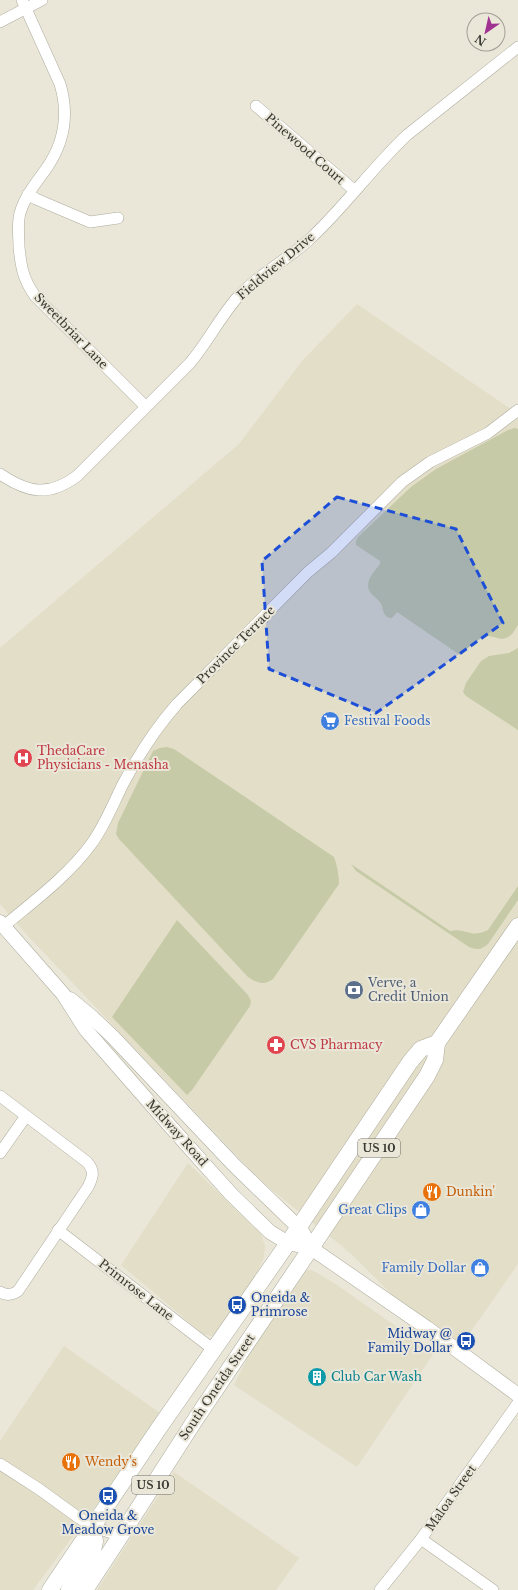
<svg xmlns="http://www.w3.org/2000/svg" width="518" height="1590" font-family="'Libre Baskerville',serif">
	<rect width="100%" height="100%" fill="#eae7d9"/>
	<g fill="#e2dec8">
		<polygon points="357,304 518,414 518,1264 463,1343 441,1343 349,1252 262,1182 27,935 0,904 0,648 239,444 302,361"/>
		<polygon points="188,1163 261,1234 265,1246 264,1257 258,1271 219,1333 211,1336 203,1334 121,1265"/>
		<polygon points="307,1270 311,1270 319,1274 334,1283 434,1353 357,1467 234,1385 262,1328 299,1274"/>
		<polygon points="64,1346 163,1415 33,1590 0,1590 0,1441"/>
		<polygon points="174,1472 299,1558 276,1590 97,1590"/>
	</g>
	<g fill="#c6caa6">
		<path d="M 515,428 L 518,429 L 518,625 C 515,629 513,635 508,637 C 502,641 496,637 489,636 C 479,636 469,646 463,654 L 460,655 L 397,612 L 392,618 C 382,618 384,608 380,602 C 374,595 365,592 369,580 C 371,575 376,569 380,564 L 380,561 L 356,545 L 356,541 L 358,537 L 411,487 L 436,469 L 508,430 Z"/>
		<polygon points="518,648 518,730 466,696 463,692 466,683 481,661 489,656 509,653"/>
		<path d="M 167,747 L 174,749 L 334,857 C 337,865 339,875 339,884 L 273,979 C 264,986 257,983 248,977 L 119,839 L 116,834 L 118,823 L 153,751 L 160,748 Z"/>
		<path d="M 351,864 L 450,931 C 466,927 470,939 488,930 L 518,886 L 518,900 L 488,944 C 481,950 477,950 469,947 L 356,871 Z"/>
		<polygon points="177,920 248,995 251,1001 250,1006 192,1090 187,1095 112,1017"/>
	</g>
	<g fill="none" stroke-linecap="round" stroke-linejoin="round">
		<defs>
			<g id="minor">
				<path d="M 22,0 L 60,84 C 69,114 65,142 46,169 C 36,183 25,196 20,213 C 17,224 19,236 19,247 C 21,267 23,279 35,296 L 146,407"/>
				<polyline points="0,22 42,0"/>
				<polyline points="256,106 355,191"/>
				<polyline points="28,194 36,199 90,222 118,218"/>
				<path d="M 0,474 C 28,493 49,497 77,476 L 190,363 C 207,343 219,319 236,299 C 258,274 288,260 311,238 C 345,206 373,167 407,135 L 518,47"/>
				<path d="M 4,926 C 35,900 68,876 92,843 C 105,825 113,804 123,784 C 139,754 155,729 177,704 L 308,572 L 331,553 L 402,482 L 430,462 L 488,433 L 518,410"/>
				<path d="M 0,1096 L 87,1162 C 95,1171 93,1177 88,1187 L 18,1291 C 12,1295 7,1296 0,1292"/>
				<polyline points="0,1153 26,1116"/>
				<polyline points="58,1230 214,1350"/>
				<polyline points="0,1464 39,1489 79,1518 92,1526 112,1533 120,1537"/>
				<polyline points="421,1539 493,1590"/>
				<polyline points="380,1590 421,1539 518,1403"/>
			</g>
			<g id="major">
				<polyline points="0,922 63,994 86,1030 170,1126 231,1194 270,1232 288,1243 311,1248 427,1328 518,1395"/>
				<polyline points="70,999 93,1018 113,1037 234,1165 294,1223 303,1233 311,1248"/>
			</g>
			<g id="highway">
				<polyline points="50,1590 159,1428 288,1243 410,1062 421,1049 437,1043"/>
				<polyline points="69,1590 93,1551 95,1541 92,1526"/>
				<polyline points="85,1590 127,1526 197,1417 427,1076 435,1060 437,1043 518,926"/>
			</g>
		</defs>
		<use href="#minor" stroke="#aeac9e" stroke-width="12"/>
		<use href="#major" stroke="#aeac9e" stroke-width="15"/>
		<use href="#highway" stroke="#aeac9e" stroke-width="17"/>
		<use href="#minor" stroke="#fff" stroke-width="11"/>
		<use href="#major" stroke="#fff" stroke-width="14"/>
		<use href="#highway" stroke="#fff" stroke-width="16"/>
	</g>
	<path fill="#1d4ed8" fill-opacity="0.2" stroke="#1d4ed8" stroke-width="3" stroke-dasharray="8 5" stroke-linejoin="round" d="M 337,497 L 456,529 L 503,623 L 376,713 L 269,669 L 262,561 Z"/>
	<defs>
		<symbol id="supermarket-disc" viewBox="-11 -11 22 22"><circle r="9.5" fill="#3f7fe0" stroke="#eae7d9"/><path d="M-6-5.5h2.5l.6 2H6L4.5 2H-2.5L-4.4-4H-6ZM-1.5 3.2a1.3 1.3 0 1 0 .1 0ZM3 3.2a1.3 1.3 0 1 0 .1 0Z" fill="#fff"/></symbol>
		<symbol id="hospital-disc" viewBox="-11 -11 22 22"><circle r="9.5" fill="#e0444e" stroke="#eae7d9"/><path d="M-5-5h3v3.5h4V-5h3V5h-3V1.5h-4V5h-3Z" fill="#fff"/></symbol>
		<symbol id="bank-disc" viewBox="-11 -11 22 22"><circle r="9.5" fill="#5c6f8a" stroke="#eae7d9"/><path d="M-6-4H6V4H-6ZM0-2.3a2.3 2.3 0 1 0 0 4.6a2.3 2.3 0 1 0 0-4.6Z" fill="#fff"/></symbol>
		<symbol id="pharmacy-disc" viewBox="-11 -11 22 22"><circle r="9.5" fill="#e0444e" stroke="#eae7d9"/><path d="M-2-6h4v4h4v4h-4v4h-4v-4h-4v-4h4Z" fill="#fff"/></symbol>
		<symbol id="restaurant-disc" viewBox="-11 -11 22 22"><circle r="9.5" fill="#e8710a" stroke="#eae7d9"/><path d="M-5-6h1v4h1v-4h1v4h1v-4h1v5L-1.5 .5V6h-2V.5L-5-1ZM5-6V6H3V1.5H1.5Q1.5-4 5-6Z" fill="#fff"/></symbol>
		<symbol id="shop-disc" viewBox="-11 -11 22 22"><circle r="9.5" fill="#3f7fe0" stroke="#eae7d9"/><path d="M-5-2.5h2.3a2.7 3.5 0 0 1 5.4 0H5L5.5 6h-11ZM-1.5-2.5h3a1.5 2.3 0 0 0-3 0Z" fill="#fff"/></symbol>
		<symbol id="bus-disc" viewBox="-11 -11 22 22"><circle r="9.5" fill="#1a4fb4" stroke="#eae7d9"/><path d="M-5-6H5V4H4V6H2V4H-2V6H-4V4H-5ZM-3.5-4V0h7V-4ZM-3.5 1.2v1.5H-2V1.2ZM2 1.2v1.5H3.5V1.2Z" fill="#fff"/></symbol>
		<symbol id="building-disc" viewBox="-11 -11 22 22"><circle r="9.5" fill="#0f9aa8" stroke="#eae7d9"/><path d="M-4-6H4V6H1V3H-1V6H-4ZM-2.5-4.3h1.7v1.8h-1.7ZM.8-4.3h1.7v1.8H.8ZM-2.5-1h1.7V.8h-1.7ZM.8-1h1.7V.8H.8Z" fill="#fff"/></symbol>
	</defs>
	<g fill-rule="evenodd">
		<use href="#supermarket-disc" x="319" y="710" width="22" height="22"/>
		<use href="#hospital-disc" x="12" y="747" width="22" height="22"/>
		<use href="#bank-disc" x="343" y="979" width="22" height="22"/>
		<use href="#pharmacy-disc" x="265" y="1034" width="22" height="22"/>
		<use href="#restaurant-disc" x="421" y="1181" width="22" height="22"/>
		<use href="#shop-disc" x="410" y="1199" width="22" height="22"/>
		<use href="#shop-disc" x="469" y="1257" width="22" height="22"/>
		<use href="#bus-disc" x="226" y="1294" width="22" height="22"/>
		<use href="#bus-disc" x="455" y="1330" width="22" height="22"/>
		<use href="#building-disc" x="306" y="1366" width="22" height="22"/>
		<use href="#restaurant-disc" x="60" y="1451" width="22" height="22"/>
		<use href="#bus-disc" x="97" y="1485" width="22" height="22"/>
	</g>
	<g text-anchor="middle" stroke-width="4" stroke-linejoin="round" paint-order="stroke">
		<g fill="#eae7d9" stroke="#6e6c64" stroke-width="1">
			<rect x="358" y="1139" width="42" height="18" rx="3"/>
			<rect x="132" y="1476" width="42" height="18" rx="3"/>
		</g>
		<g font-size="11" font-weight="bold" fill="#393832">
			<text x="379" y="1152">US 10</text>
			<text x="153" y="1489">US 10</text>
		</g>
		<g font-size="12" fill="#393832" stroke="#eae7d9">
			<text transform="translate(305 149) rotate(41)" y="4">Pinewood Court</text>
			<text transform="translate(276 266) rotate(-40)" y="4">Fieldview Drive</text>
			<text transform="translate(71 331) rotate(46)" y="4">Sweetbriar Lane</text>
			<text transform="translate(236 645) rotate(-45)" y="4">Province Terrace</text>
			<text transform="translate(177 1133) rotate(48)" y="4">Midway Road</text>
			<text transform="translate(136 1290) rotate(38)" y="4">Primrose Lane</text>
			<text transform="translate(217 1387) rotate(-56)" y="4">South Oneida Street</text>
			<text transform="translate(451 1498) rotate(-55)" y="4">Maloa Street</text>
		</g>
		<g font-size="12" fill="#366cbe" stroke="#eae7d9" text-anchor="end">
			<text x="344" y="725" text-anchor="start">Festival Foods</text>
			<text x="407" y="1214">Great Clips</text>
			<text x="466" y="1272">Family Dollar</text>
		</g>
		<g font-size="12" fill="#be3a42" stroke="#eae7d9" text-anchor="start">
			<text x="37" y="755">ThedaCare<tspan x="37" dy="14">Physicians - Menasha</tspan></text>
			<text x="290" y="1049">CVS Pharmacy</text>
		</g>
		<g font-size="12" fill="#4e5e75" stroke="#eae7d9" text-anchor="start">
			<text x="368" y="987">Verve, a<tspan x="368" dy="14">Credit Union</tspan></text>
		</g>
		<g font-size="12" fill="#c56008" stroke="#eae7d9" text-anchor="start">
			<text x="446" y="1196">Dunkin'</text>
			<text x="85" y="1466">Wendy's</text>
		</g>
		<g font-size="12" fill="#164399" stroke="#eae7d9" text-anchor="start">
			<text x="251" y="1302">Oneida &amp;<tspan x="251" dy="14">Primrose</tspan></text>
			<text x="452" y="1338" text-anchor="end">Midway @<tspan x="452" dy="14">Family Dollar</tspan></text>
			<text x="108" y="1520" text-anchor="middle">Oneida &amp;<tspan x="108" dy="14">Meadow Grove</tspan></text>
		</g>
		<g font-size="12" fill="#0d838f" stroke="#eae7d9" text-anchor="start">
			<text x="331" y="1381">Club Car Wash</text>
		</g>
	</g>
	<g transform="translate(486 32) rotate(214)"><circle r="19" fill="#eae7d9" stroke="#a3a196"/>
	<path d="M0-3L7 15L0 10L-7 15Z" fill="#a03292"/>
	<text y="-6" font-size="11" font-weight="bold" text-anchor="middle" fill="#393832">N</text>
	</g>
</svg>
